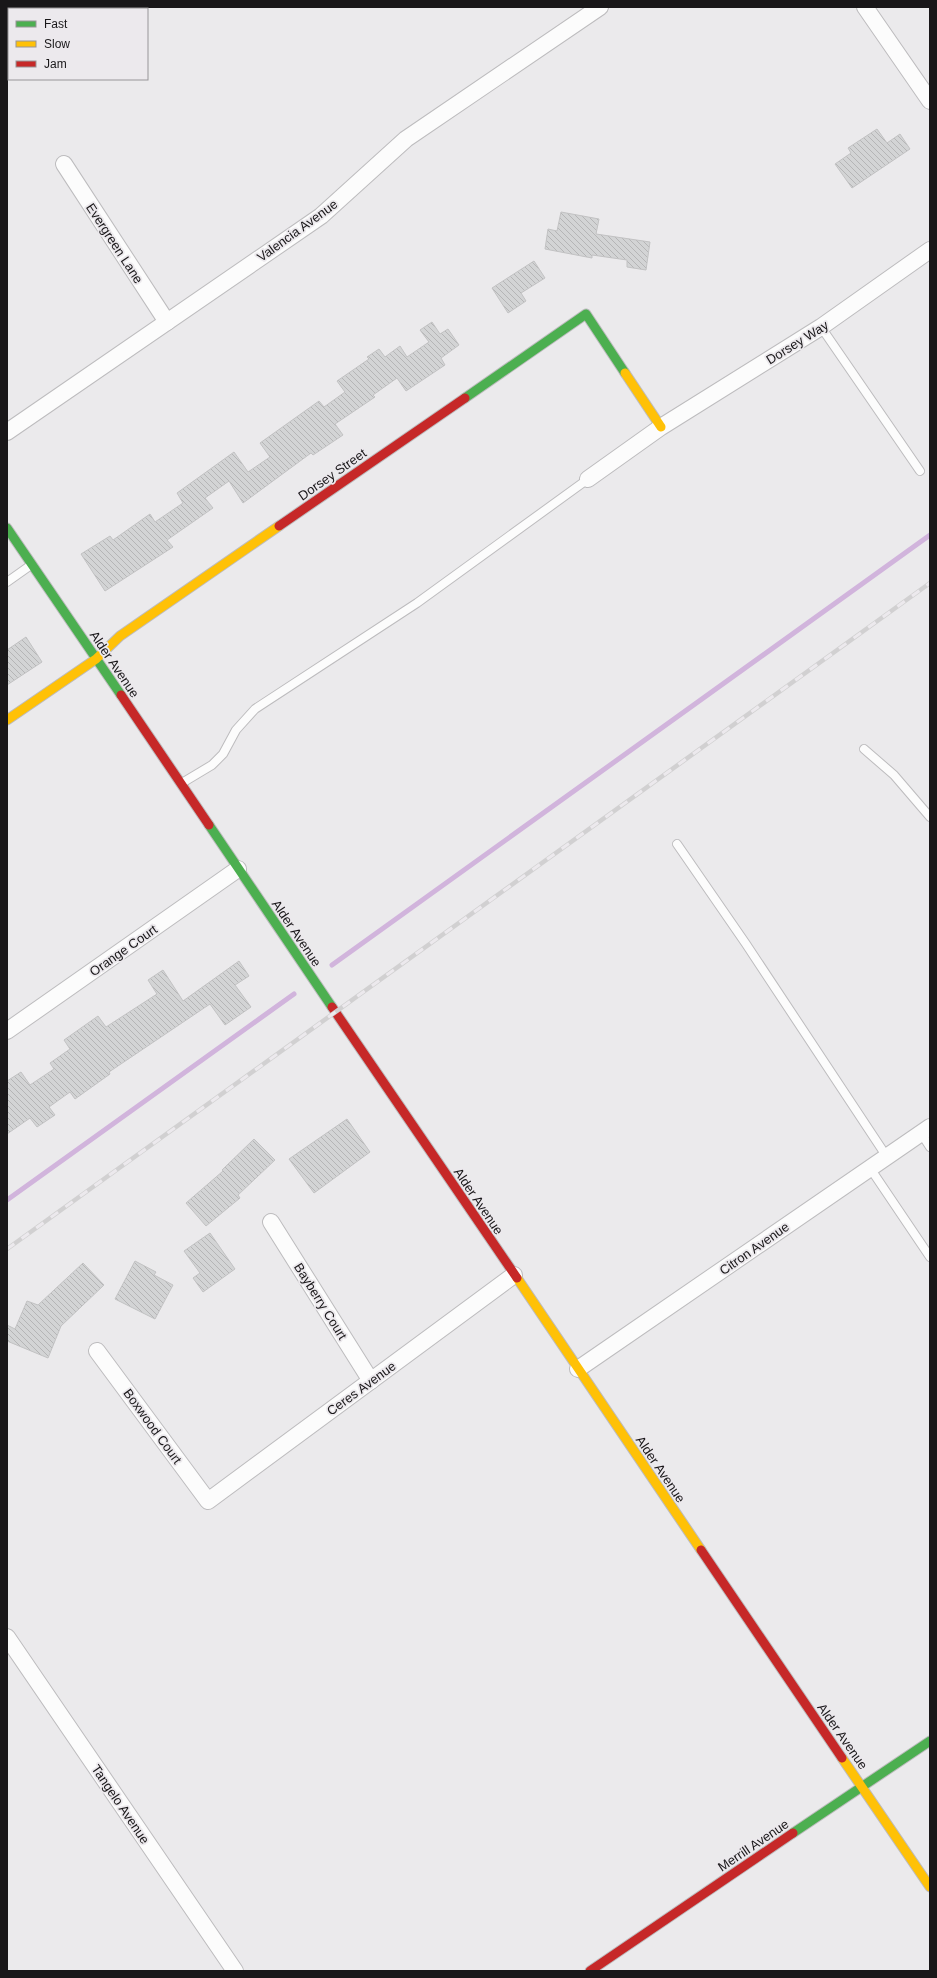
<svg xmlns="http://www.w3.org/2000/svg" width="937" height="1978" font-family="Helvetica,sans-serif">
	<defs>
		<pattern id="building-back-hatch" width="6" height="6" patternUnits="userSpaceOnUse"><rect width="6" height="6" fill="#d3d4d5"/><path d="M-1 5l2 2M0 0l6 6M5-1l2 2" fill="none" stroke="#b5b5b6"/></pattern>
	</defs>
	<rect width="100%" height="100%" fill="#ebeaec"/>
	<g fill="none" stroke-linecap="round" stroke-linejoin="round">
		<g stroke="#d1b4dc" stroke-width="5">
			<polyline points="332,965 930,535"/>
			<polyline points="7,1200 294,994"/>
		</g>
	</g>
	<g fill="url(#building-back-hatch)" stroke="#c2c2c3">
		<polygon points="877,129 887,143 900,134 910,149 852,188 835,164 851,153 848,148"/>
		<polygon points="561,212 599,219 596,234 650,242 646,270 627,267 627,260 592,255 592,258 545,249 548,229 557,231"/>
		<polygon points="534,261 545,278 521,293 526,301 508,313 492,288"/>
		<polygon points="432,322 440,334 448,329 459,345 441,358 445,365 406,391 397,378 373,395 375,397 335,424 343,435 313,455 311,453 243,503 229,481 205,498 213,508 167,540 173,547 105,591 81,554 110,536 113,540 150,514 155,522 183,503 177,493 234,452 248,472 270,457 260,443 319,401 324,407 345,392 337,381 369,359 367,357 379,349 385,357 400,346 407,357 429,342 420,330"/>
		<polygon points="26,637 42,662 7,685 7,650"/>
		<polygon points="239,961 249,976 235,985 251,1007 225,1025 210,1004 109,1072 110,1074 75,1099 70,1092 49,1107 55,1115 37,1127 30,1118 7,1134 7,1081 21,1072 30,1085 54,1069 50,1063 70,1049 64,1040 98,1016 106,1027 157,994 148,980 163,970 183,1001"/>
		<polygon points="347,1119 370,1152 314,1193 289,1159"/>
		<polygon points="254,1139 275,1160 238,1195 240,1198 206,1226 186,1203 223,1171 222,1170"/>
		<polygon points="210,1233 235,1269 203,1292 193,1278 200,1273 184,1251"/>
		<polygon points="135,1261 156,1272 154,1275 173,1285 155,1319 115,1299"/>
		<polygon points="83,1263 104,1285 61,1326 48,1358 7,1341 7,1325 15,1329 27,1301 38,1305"/>
	</g>
	<g fill="none" stroke-linecap="round" stroke-linejoin="round">
		<defs>
			<g id="lane">
				<polyline points="821,327 920,471"/>
				<polyline points="7,582 31,565"/>
				<polyline points="864,749 894,775 930,817"/>
				<polyline points="182,783 212,765 223,754 236,730 255,709 417,603 588,479"/>
				<polyline points="677,844 746,944 887,1157"/>
				<polyline points="921,1133 930,1147"/>
				<polyline points="870,1168 930,1257"/>
			</g>
			<g id="street">
				<polyline points="865,7 930,101"/>
				<polyline points="64,164 167,322"/>
				<polyline points="7,432 321,216 406,139 600,7"/>
				<polyline points="588,479 661,427 821,327 930,250"/>
				<polyline points="7,1031 238,869"/>
				<polyline points="271,1222 371,1381"/>
				<polyline points="97,1351 208,1501 514,1275"/>
				<polyline points="578,1369 930,1127"/>
				<polyline points="7,1637 235,1971"/>
			</g>
			<g id="fast">
				<polyline points="465,398 586,314 625,373"/>
				<polyline points="7,528 121,695"/>
				<polyline points="209,825 332,1007"/>
				<polyline points="793,1833 930,1741"/>
			</g>
			<g id="slow">
				<polyline points="625,373 661,427"/>
				<polyline points="7,720 96,659 120,636 279,526"/>
				<polyline points="517,1278 701,1550"/>
				<polyline points="842,1758 930,1887"/>
			</g>
			<g id="jam">
				<polyline points="279,526 465,398"/>
				<polyline points="121,695 209,825"/>
				<polyline points="332,1007 517,1278"/>
				<polyline points="701,1550 842,1758"/>
				<polyline points="590,1971 793,1833"/>
			</g>
		</defs>
		<use href="#lane" stroke="#bdbcbe" stroke-width="10"/>
		<use href="#street" stroke="#bdbcbe" stroke-width="18"/>
		<use href="#fast" stroke="#bdbcbe" stroke-width="11"/>
		<use href="#slow" stroke="#bdbcbe" stroke-width="11"/>
		<use href="#jam" stroke="#bdbcbe" stroke-width="11"/>
		<use href="#lane" stroke="#fcfcfc" stroke-width="8"/>
		<use href="#street" stroke="#fcfcfc" stroke-width="16"/>
		<use href="#fast" stroke="#4caf50" stroke-width="9"/>
		<use href="#slow" stroke="#ffc107" stroke-width="9"/>
		<use href="#jam" stroke="#c62828" stroke-width="9"/>
		<defs>
			<polyline id="rail" points="7,1249 930,583"/>
		</defs>
		<use href="#rail" stroke="#d1d0d1" stroke-width="4.5"/>
		<use href="#rail" stroke="#ece9ed" stroke-width="3" stroke-dasharray="9" stroke-linecap="butt"/>
	</g>
	<g text-anchor="middle" stroke-width="3.5" stroke-linejoin="round" paint-order="stroke">
		<g font-size="13" fill="#191719" stroke="#ece9ed">
			<text transform="translate(297 230) rotate(-36)" y="5">Valencia Avenue</text>
			<text transform="translate(115 243) rotate(57)" y="5">Evergreen Lane</text>
			<text transform="translate(797 342) rotate(-32)" y="5">Dorsey Way</text>
			<text transform="translate(332 474) rotate(-35)" y="5">Dorsey Street</text>
			<text transform="translate(115 664) rotate(56)" y="5">Alder Avenue</text>
			<text transform="translate(297 933) rotate(56)" y="5">Alder Avenue</text>
			<text transform="translate(123 950) rotate(-35)" y="5">Orange Court</text>
			<text transform="translate(479 1201) rotate(56)" y="5">Alder Avenue</text>
			<text transform="translate(754 1248) rotate(-35)" y="5">Citron Avenue</text>
			<text transform="translate(321 1301) rotate(58)" y="5">Bayberry Court</text>
			<text transform="translate(361 1388) rotate(-36)" y="5">Ceres Avenue</text>
			<text transform="translate(153 1426) rotate(54)" y="5">Boxwood Court</text>
			<text transform="translate(661 1469) rotate(56)" y="5">Alder Avenue</text>
			<text transform="translate(843 1736) rotate(55)" y="5">Alder Avenue</text>
			<text transform="translate(121 1804) rotate(56)" y="5">Tangelo Avenue</text>
			<text transform="translate(753 1845) rotate(-34)" y="5">Merrill Avenue</text>
		</g>
	</g>
	<rect width="937" height="1978" fill="none" stroke="#191719" stroke-width="16"/>
	<rect x="8" y="8" width="140" height="72" fill="#ece9ed" stroke="#989598"/>
	<rect x="16" y="21" width="20" height="6" fill="#4caf50" stroke="#989598"/>
	<text x="44" y="28" font-size="12" fill="#191719">Fast</text>
	<rect x="16" y="41" width="20" height="6" fill="#ffc107" stroke="#989598"/>
	<text x="44" y="48" font-size="12" fill="#191719">Slow</text>
	<rect x="16" y="61" width="20" height="6" fill="#c62828" stroke="#989598"/>
	<text x="44" y="68" font-size="12" fill="#191719">Jam</text>
</svg>
